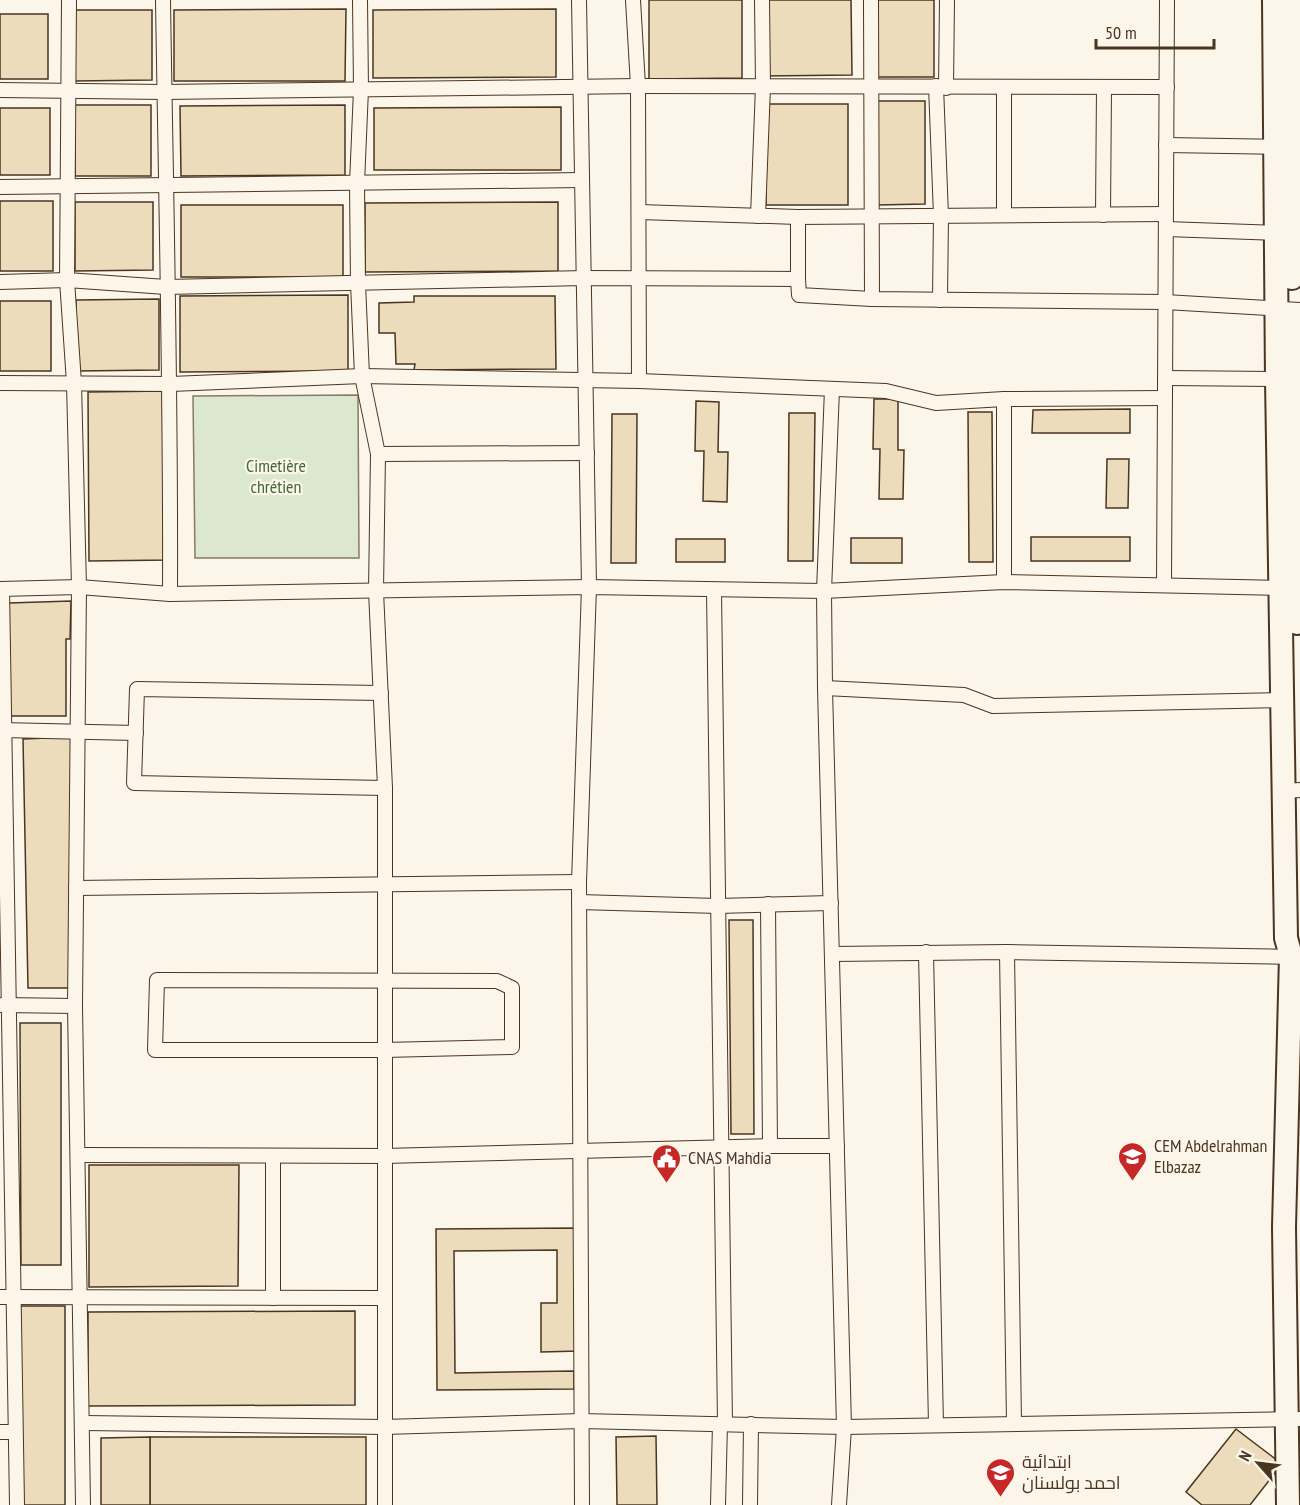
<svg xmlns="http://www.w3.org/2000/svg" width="1300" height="1505" font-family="'PT Sans Narrow',Cairo,sans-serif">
	<rect width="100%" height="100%" fill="#fbf6e9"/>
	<polygon fill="#dce7d0" stroke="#887966" stroke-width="1.5" points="358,395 359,558 195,558 193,396"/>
	<g fill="#ecdcbc" stroke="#4a3520" stroke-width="1.5">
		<polygon points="649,0 742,0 742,78 649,79"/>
		<polygon points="763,0 851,0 852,75 764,76"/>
		<polygon points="876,0 934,0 934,77 877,77"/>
		<polygon points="346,9 345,81 174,81 174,10"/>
		<polygon points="556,9 556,77 373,78 373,10"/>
		<polygon points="74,10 152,10 152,80 75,81"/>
		<rect x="0" y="14" width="48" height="65"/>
		<polygon points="877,101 925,101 925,204 877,205"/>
		<rect x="766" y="104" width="82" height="101"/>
		<rect x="75" y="105" width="76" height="71"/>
		<polygon points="345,105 345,175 181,176 180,106"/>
		<polygon points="561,107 561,170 374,170 374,108"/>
		<rect x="0" y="108" width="50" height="67"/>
		<rect x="0" y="201" width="53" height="70"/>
		<polygon points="75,202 153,202 153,270 75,271"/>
		<polygon points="558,202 558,271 365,272 365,203"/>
		<rect x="181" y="205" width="162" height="72"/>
		<polygon points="348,295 348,371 180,372 180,296"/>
		<polygon points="414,296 555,296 556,369 414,370 415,364 396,364 395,333 379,333 379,303 414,302"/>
		<polygon points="159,299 159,370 76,371 76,300"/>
		<rect x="0" y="301" width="51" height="70"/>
		<polygon points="168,391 169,560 89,561 88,392"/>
		<polygon points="874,399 898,399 898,450 904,450 903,499 879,499 880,449 873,449"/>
		<polygon points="696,401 719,402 718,452 728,452 727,502 703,501 704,451 695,451"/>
		<polygon points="1130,409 1130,433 1032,433 1033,410"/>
		<polygon points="968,412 992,412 993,562 969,562"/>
		<polygon points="789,413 815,413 813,561 788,561"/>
		<polygon points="612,414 637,414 636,563 611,563"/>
		<polygon points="1107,459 1129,459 1128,508 1106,508"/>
		<rect x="1031" y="537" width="99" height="24"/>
		<rect x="851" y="538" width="51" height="25"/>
		<rect x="676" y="539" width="49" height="23"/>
		<polygon points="71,601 70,639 66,639 66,716 10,716 9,603"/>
		<polygon points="71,737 69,988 28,988 23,739"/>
		<polygon points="729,920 753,920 754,1134 731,1134"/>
		<polygon points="20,1023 61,1023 61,1265 21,1265"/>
		<polygon points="89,1165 239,1165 238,1286 89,1287"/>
		<polygon points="578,1228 579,1351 541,1352 541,1303 557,1303 557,1250 454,1251 455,1373 574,1371 574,1389 437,1390 436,1229"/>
		<rect x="20" y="1306" width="45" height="199"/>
		<polygon points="355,1311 355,1405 88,1406 88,1312"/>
		<polygon points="1236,1429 1282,1464 1250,1505 1202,1505 1186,1492"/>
		<polygon points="656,1436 657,1505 617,1505 616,1437"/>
		<rect x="150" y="1437" width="216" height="68"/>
		<polygon points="150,1437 150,1505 101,1505 101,1438"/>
	</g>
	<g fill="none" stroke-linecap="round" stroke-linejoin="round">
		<defs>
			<g id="minor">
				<polyline points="69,0 67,280 74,383 79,587 75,1006 83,1505"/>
				<path d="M 163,0 C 166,198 171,396 170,594"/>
				<polyline points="360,0 361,89 357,184 358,283 362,376 378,454 376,591 385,788 385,1505"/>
				<polyline points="579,0 589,587 579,882 582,1505"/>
				<polyline points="633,0 638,86 639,381"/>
				<polyline points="871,0 872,299"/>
				<polyline points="936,86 941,216 940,300"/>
				<polyline points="1004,87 1004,215"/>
				<polyline points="946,88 947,0"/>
				<polyline points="0,90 164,92 638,86 1167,87"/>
				<polyline points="1166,145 1281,147"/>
				<polyline points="0,187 582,180"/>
				<polyline points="639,212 798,217 1166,214"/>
				<polyline points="1103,215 1104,87"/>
				<polyline points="758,216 763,86 762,0"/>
				<polyline points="1166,229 1276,233"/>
				<polyline points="798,279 799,295 872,299 1165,302 1300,310"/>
				<polyline points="0,282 67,280 166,287 584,278 798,279 798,217"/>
				<polyline points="1165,378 1282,379"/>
				<polyline points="0,383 171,384 362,376 639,381 886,391 936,403 1004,399 1165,398"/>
				<polyline points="832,389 824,591 825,688 844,1427 839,1505"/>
				<polyline points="1004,399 1004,582"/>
				<polyline points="378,454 587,453"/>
				<polyline points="1164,585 1167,0"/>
				<polyline points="0,589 79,587 170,594 589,587 824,591 1004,582 1286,588"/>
				<polyline points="2,589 17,1505"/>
				<polyline points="714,590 725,1424"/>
				<polyline points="825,688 964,695 993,706 1283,700"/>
				<polyline points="381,693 137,689 134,783 385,788"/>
				<polyline points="0,730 136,733"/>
				<polyline points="1284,791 1300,790"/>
				<polyline points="76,888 579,882"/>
				<polyline points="579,902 718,906 831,903"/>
				<polyline points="768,904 770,1146"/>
				<polyline points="926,952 936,1425"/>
				<polyline points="1007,952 1014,1423"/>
				<polyline points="832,954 1007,952 1298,957"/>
				<polygon points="157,980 497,981 512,988 512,1047 384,1050 155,1050"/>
				<polyline points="2,1005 75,1006"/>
				<polyline points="78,1155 384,1156 770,1146 837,1146"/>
				<polyline points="273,1156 273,1298"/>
				<polyline points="0,1297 384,1298"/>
				<polyline points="83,1423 384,1427 581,1421 844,1427 1300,1419"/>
				<polyline points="0,1432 15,1432"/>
				<polyline points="718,1505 720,1424"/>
				<polyline points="750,1505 751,1424"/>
			</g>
			<g id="primary">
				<polyline points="1274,0 1277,380 1286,938 1291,956 1284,1227 1288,1505"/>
				<polyline points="1291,0 1292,278"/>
				<polyline points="1292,323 1297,623"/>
			</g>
		</defs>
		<use href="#minor" stroke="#4a3520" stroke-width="16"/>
		<use href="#primary" stroke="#4a3520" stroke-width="26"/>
		<use href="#minor" stroke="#fbf6e9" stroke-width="14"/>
		<use href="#primary" stroke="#fbf6e9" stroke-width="22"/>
	</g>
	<defs>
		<symbol id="school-pin" viewBox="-11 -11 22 30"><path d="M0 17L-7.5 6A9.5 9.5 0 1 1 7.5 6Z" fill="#c62828" stroke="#fbf6e9"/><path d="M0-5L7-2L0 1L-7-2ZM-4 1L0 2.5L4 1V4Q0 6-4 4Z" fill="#fff"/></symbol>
		<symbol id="civic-pin" viewBox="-11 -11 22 30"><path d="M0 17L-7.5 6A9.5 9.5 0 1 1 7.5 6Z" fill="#c62828" stroke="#fbf6e9"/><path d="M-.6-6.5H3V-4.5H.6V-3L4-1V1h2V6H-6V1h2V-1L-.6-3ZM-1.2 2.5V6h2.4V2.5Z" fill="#fff"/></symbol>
	</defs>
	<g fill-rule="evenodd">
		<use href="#school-pin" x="1116" y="1140" width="33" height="45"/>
		<use href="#civic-pin" x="650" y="1142" width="33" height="45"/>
		<use href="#school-pin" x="984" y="1456" width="33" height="45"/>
	</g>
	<g text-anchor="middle" stroke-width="4.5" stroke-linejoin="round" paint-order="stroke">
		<g font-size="18" fill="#436837" stroke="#fbf6e9">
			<text x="276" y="472">Cimetière<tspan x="276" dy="21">chrétien</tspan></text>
		</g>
		<g font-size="18" fill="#4a3520" stroke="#fbf6e9" text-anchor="start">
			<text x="1154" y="1152">CEM Abdelrahman<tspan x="1154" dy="21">Elbazaz</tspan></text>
			<text x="688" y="1164">CNAS Mahdia</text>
			<text x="1022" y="1468">ابتدائية<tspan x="1022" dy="21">احمد بولسنان</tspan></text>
		</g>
	</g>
	<g transform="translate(1258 1463) rotate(298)" stroke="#fbf6e9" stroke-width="4.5" paint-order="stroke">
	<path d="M0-4.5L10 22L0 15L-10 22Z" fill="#4a3520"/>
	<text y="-9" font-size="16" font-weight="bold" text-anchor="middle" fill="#4a3520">N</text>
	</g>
	<path d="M1096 39v9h118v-9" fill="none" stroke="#4a3520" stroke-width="3"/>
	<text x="1105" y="39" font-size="18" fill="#4a3520" stroke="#fbf6e9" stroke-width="4.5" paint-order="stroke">50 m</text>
</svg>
